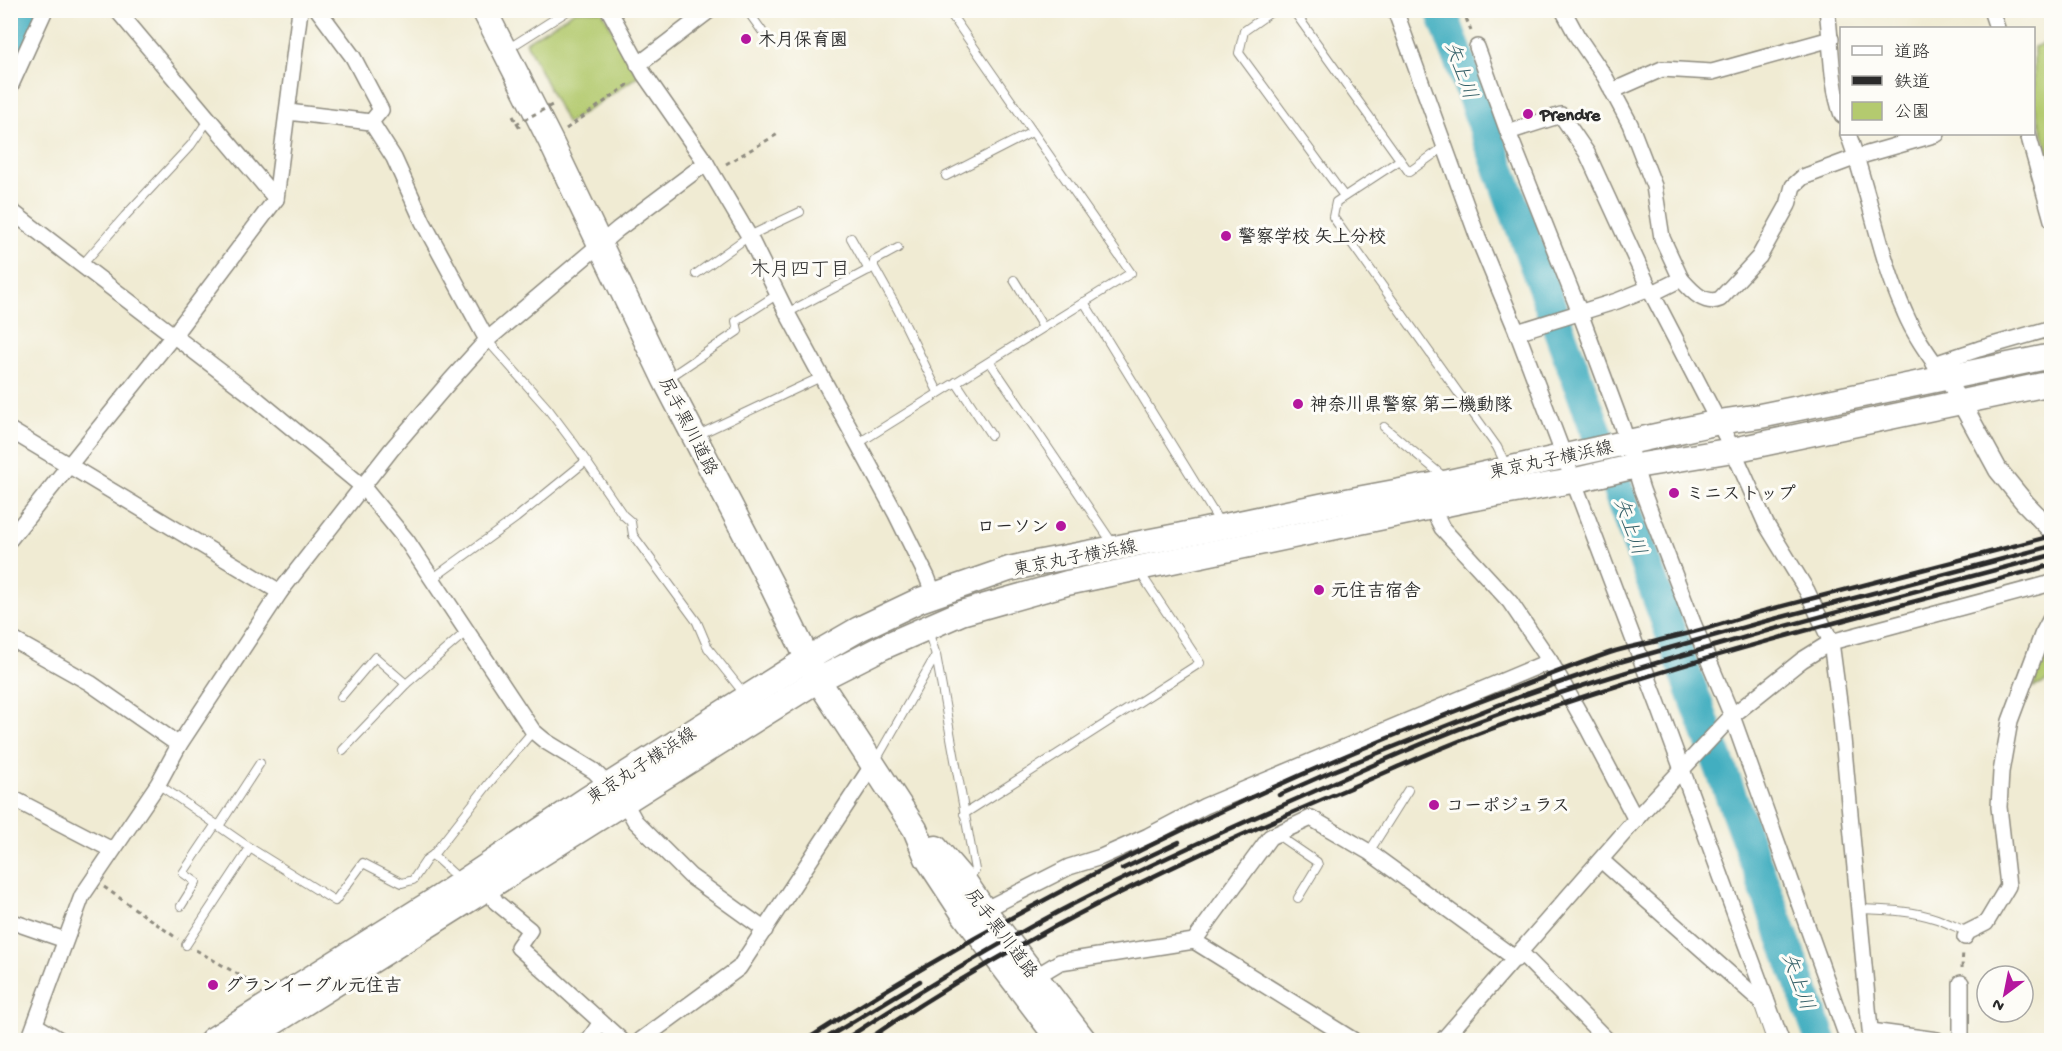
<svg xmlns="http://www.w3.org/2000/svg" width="2062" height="1051" font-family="'Gochi Hand','Klee One',sans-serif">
	<rect width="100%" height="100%" fill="#fdfcf7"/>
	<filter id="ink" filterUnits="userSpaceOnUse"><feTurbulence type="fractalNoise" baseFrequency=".0167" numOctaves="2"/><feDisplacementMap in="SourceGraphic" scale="12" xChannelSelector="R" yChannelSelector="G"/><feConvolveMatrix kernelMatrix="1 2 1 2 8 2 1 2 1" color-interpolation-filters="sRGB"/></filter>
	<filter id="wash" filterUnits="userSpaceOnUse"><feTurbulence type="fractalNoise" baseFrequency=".008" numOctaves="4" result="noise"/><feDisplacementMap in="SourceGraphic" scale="24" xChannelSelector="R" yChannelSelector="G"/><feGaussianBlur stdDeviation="1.35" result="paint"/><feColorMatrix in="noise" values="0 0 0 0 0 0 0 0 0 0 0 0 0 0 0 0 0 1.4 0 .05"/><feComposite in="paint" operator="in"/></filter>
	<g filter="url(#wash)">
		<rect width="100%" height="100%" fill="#f0ebd3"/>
		<g fill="#b4ca6f" stroke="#707a4d" stroke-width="1.5">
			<polygon points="575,11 602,11 638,76 567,124 526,42"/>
			<polygon points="2051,41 2052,41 2051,161 2034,103 2034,47"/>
			<polygon points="2051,638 2051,678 2045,683 2033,687"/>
		</g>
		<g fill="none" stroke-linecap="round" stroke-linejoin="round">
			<g stroke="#42aec0" stroke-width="32">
				<polyline points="1441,10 1821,1040"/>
				<polyline points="10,51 29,10"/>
			</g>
		</g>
	</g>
	<g filter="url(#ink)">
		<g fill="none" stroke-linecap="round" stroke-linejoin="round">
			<defs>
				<g id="service">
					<polyline points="747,10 762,31"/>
					<polyline points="1274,10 1244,31 1239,53 1344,196"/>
					<polyline points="1293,10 1409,172 1444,147"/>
					<polyline points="506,50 569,10"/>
					<polyline points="1400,160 1336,202 1333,217 1497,447 1506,465"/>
					<polyline points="946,176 1032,132"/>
					<polyline points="851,238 869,270"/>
					<polyline points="82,265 125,216 191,145 209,119"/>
					<polyline points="874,267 874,261 898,248"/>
					<polyline points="696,274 749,236 800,212"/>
					<polyline points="1014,280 1043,327"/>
					<polyline points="1084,302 1220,523"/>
					<polyline points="787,313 874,267 898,310 938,392"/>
					<polyline points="487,340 548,409 575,445 623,515 631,522 633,535 697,622 708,648 746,696"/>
					<polyline points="990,362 1113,544"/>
					<polyline points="667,379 738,331 736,321 778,294"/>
					<polyline points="956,382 991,435"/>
					<polyline points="1384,427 1444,477"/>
					<polyline points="698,435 821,377"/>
					<polyline points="857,444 1131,273 948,10"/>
					<polyline points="432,579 516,518 586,461"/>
					<polyline points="928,631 936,655 975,870 968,879"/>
					<polyline points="341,697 375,657 406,684"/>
					<polyline points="343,750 406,684 467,631"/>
					<polyline points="875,762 936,655"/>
					<polyline points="158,784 250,848 335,901 363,863 402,883 413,880 427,859 433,855 490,782 533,731"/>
					<polyline points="964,814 1200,663 1139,571"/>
					<polyline points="219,826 260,763"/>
					<polyline points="1276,834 1317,862 1318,865 1298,898"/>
					<polyline points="1369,852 1408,790"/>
					<polyline points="433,855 460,880"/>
					<polyline points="181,906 196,882 183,873 216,824"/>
					<path d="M 1858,909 C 1884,910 1912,910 1937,919 C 1948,923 1958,928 1968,932"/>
					<polyline points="186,945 250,848"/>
					<polyline points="1756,997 1771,1040"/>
				</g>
				<g id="minor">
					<polyline points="117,10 276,199"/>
					<polyline points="318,10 353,57 381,110 371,122"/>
					<polyline points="609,10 644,74 706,163 749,236 787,313 896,514 927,577 934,595"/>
					<polyline points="1395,10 1478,238 1517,332 1658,704 1781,1040"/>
					<path d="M 1827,10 C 1832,45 1830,82 1842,115"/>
					<polyline points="1991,10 1997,28"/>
					<polyline points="1477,47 1508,132 1580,313 1622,426 1642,490 1693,623 1732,716 1848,1040"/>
					<polyline points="638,65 710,10"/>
					<polyline points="10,87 45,10"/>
					<polyline points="1612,91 1662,69 1712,72 1831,39"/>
					<polyline points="288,112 371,122 394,158 423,222 487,340"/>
					<polyline points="1508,132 1561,115 1587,153 1649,288 1733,450 1766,524 1807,591 1831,642 1841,717 1871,1040"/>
					<path d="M 1848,134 C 1870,192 1879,256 1905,313 C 1919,346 1943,372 1961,402"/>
					<polyline points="2028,134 2052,220"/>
					<polyline points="10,210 259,401 362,486 407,541 533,731 545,741 594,771 625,803 635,821 690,876 765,930"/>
					<path d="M 1681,279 C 1691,290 1704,306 1720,299 L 1759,257 L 1788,205 L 1793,186 L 1803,177 L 1857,157 L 1937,134"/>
					<polyline points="1517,332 1617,301 1649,288 1655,292 1681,279 1662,238 1654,186 1630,124 1605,77 1577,36 1563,10"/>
					<polyline points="1934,364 1979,349 2052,328"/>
					<polyline points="10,430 280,592"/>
					<polyline points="1432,508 1442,528 1510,602 1550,661 1586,725 1636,820"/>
					<polyline points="10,539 173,336 276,199 300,10"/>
					<polyline points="10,638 90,683 179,745"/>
					<polyline points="10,797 112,850"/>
					<polyline points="1601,860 1756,997 1766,999"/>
					<polyline points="488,888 496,902 530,930 518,947 621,1040"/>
					<polyline points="984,910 1069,867 1101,857 1148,836 1205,806 1550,661"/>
					<polyline points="10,921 65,940"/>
					<polyline points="1965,937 1968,932 1986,923 2008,886 1999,807 2001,772 2010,721 2042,635 2052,616"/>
					<polyline points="1194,941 1353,1040"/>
					<polyline points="1521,953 1607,1040"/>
					<polyline points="1035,977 1060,962 1194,941 1270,837 1311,818 1369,852 1516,959"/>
					<polyline points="1961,983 1961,1040"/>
					<polyline points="35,1025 60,1040"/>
					<polyline points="1871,1031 1937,1040"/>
					<polyline points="10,1040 13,1040"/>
					<polyline points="29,1040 82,896 158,784 179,745 280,592 391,450 450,381 487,340 618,229 706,163"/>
					<polyline points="589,1040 601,1022"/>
					<polyline points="641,1040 739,968 872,766"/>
					<polyline points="1443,1040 1643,811 1732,716 1802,660 1831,642 2052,583"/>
				</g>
				<polyline id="tertiary" points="1961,402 1998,470 2025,503 2052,531"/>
				<g id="primary">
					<polyline points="484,10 550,140 665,380 771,584 818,680 915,829 927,858 965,916 1059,1040"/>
					<polyline points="936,848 965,882 984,910 1084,1040"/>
					<polyline points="212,1040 437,899 587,799 807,659 859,629 920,600 1009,569 1036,563 1177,536 1325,505 1449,482 1719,422 1760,416 2052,356"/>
					<polyline points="246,1040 818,680 883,647 961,613 1067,583 1470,499 1572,481 1636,466 1733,450 2052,383"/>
				</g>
			</defs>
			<use href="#service" stroke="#8e8b7f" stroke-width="10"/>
			<use href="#minor" stroke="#8e8b7f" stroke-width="18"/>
			<use href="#tertiary" stroke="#8e8b7f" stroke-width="21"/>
			<use href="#primary" stroke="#8e8b7f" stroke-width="27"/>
			<g stroke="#8e8b7f" stroke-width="3" stroke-dasharray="4.5 4.5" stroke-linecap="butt">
				<polyline points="1463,10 1472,34"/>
				<polyline points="513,116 520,129"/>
				<polyline points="566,129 632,82"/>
				<polyline points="726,164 778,134"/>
				<polyline points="104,887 178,939"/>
				<polyline points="196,950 260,987"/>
				<polyline points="1962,968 1963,950"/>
			</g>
			<use href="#service" stroke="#fff" stroke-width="8"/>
			<use href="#minor" stroke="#fff" stroke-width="15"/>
			<use href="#tertiary" stroke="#fff" stroke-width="18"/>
			<use href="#primary" stroke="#fff" stroke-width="24"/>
			<g stroke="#2b2b2b" stroke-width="4.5">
				<polyline points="1279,795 1333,771 1521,696 1616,663 1759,623 2052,546"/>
				<polyline points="1122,869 1179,842"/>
				<polyline points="828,1037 920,981"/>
				<path d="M 806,1040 C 1015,906 1239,794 1471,705 C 1517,688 1563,669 1609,653 C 1627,647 1647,644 1665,639 C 1696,632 1726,623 1756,613 L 2052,536"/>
				<path d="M 844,1040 C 913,995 985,951 1058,912 C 1139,869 1224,831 1308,794 C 1380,762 1452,729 1527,704 C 1699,646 1876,602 2052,555"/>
				<path d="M 867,1040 C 1014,939 1176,862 1340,792 C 1372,779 1403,764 1435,751 C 1496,725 1560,704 1623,684 C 1764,639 1908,604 2052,565"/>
			</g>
			<polyline stroke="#8e8b7f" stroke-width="3" stroke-dasharray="4.5 4.5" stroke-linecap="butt" points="516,124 554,104"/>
		</g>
	</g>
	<g fill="#b5179e" stroke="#fdfcf7" stroke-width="2">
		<circle cx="746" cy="39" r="6"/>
		<circle cx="1528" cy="114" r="6"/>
		<circle cx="1226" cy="236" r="6"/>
		<circle cx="1298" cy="404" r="6"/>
		<circle cx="1674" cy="493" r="6"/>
		<circle cx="1061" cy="526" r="6"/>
		<circle cx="1319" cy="590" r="6"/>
		<circle cx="1434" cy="805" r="6"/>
		<circle cx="213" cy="985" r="6"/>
	</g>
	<g text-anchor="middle" stroke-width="6" stroke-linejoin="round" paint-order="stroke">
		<g font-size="18" font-weight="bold" fill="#2b2b2b" stroke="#fdfcf7" text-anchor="start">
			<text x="758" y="45">木月保育園</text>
			<text x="1540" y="120">Prendre</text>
			<text x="1238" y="242">警察学校 矢上分校</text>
			<text x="1310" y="410">神奈川県警察 第二機動隊</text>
			<text x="1686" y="499">ミニストップ</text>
			<text x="1049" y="532" text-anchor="end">ローソン</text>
			<text x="1331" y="596">元住吉宿舎</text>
			<text x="1446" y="811">コーポジュラス</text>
			<text x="225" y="991">グランイーグル元住吉</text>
		</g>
		<g font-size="18" fill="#2b2b2b" stroke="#fdfcf7">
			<text transform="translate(689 426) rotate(63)" y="6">尻手黒川道路</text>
			<text transform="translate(1551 459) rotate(-12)" y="6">東京丸子横浜線</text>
			<text transform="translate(1075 557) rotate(-11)" y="6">東京丸子横浜線</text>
			<text transform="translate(641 765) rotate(-33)" y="6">東京丸子横浜線</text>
			<text transform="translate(1002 933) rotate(53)" y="6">尻手黒川道路</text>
		</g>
		<g font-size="20" font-style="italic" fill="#345f67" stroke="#fdfcf7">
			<text transform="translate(1462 70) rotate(70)" y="7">矢上川</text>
			<text transform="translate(1631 526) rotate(70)" y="7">矢上川</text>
			<text transform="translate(1799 981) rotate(70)" y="7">矢上川</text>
		</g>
		<g font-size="20" fill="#2b2b2b" stroke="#fdfcf7">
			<text x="800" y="275">木月四丁目</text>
		</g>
	</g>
	<rect width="2062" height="1051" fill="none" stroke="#fdfcf7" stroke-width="36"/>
	<rect x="1840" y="27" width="195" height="108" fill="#fdfcf7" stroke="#a9a8a5" stroke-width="1.5"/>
	<rect x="1852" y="46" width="30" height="9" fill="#ffffff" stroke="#a9a8a5" stroke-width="1.5"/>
	<text x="1894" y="57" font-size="18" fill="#2b2b2b">道路</text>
	<rect x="1852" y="76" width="30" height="9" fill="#2b2b2b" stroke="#a9a8a5" stroke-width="1.5"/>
	<text x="1894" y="87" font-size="18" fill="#2b2b2b">鉄道</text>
	<rect x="1852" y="102" width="30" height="18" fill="#b4ca6f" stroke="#a9a8a5" stroke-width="1.5"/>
	<text x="1894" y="117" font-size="18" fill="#2b2b2b">公園</text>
	<g transform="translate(2005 994) rotate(212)"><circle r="28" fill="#fdfcf7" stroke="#a9a8a5" stroke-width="1.5"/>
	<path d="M0-4.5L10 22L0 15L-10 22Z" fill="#b5179e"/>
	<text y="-9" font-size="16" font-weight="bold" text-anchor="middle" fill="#2b2b2b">N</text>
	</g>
</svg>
